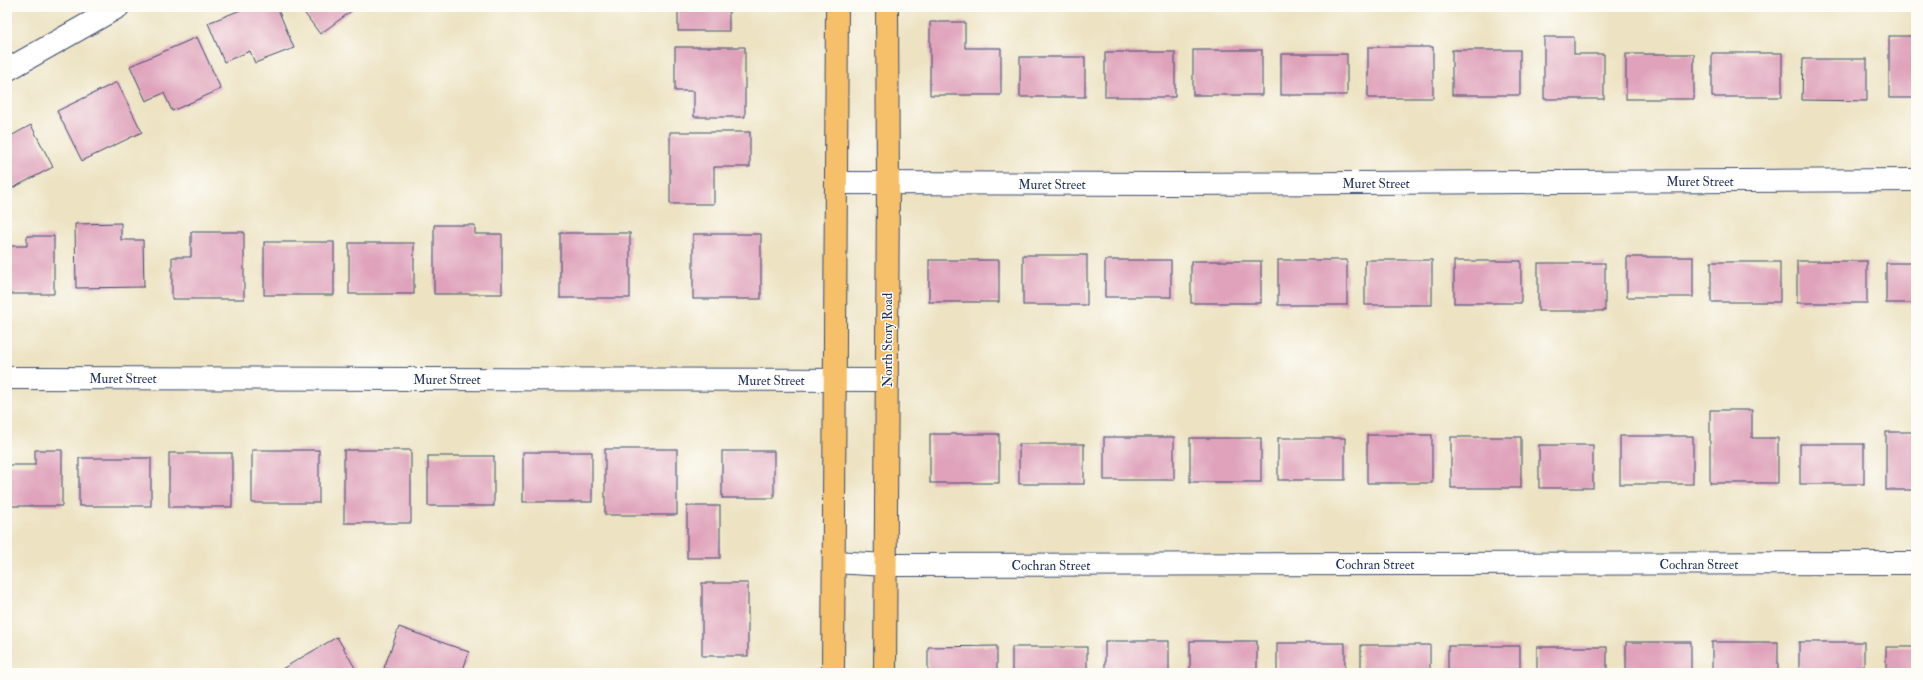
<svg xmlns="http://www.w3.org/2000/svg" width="1923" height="680" font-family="'IM FELL Double Pica',serif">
	<rect width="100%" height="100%" fill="#fdfcf7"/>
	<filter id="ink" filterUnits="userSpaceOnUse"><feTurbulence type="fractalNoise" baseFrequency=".025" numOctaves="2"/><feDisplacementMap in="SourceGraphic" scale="8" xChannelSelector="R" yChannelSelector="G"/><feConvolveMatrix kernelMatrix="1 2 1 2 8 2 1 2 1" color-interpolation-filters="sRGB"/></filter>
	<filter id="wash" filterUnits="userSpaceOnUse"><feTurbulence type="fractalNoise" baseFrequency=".012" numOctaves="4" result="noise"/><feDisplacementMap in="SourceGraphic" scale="16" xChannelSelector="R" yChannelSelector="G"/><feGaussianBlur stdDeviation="0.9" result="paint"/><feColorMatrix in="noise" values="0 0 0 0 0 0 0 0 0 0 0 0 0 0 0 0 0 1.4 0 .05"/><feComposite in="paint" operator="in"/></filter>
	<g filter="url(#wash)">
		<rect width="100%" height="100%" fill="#ede3c3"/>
		<g id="blocks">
			<g fill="#dfa2ba">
				<polygon points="248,7 277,7 294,48 255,63 250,51 224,62 208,23"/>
				<polygon points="300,7 357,7 320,34"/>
				<rect x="678" y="7" width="51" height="24"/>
				<polygon points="930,22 965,22 965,48 1001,48 1001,95 930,95"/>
				<rect x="1889" y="36" width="27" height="62"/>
				<polygon points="197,37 221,89 172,111 164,93 146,101 130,66"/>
				<polygon points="1544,37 1574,37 1574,54 1604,54 1604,99 1544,99"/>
				<polygon points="675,47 745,47 745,117 694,117 694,91 675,91"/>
				<rect x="1368" y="47" width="65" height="51"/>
				<rect x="1193" y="50" width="69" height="45"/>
				<rect x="1452" y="50" width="68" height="45"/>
				<rect x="1105" y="52" width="70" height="45"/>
				<rect x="1712" y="53" width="70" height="44"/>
				<rect x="1281" y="54" width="66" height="41"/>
				<rect x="1626" y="54" width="68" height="45"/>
				<rect x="1020" y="57" width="65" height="40"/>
				<polygon points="1803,59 1867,59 1867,101 1802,100"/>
				<polygon points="117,82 142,132 82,161 57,111"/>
				<polygon points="31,125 53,167 7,191 7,138"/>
				<polygon points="670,132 750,132 750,167 714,167 714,204 670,204"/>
				<polygon points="121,223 121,240 143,240 144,287 76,288 75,224"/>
				<polygon points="434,225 475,225 475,234 502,234 502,294 434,294"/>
				<polygon points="191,232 244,232 244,299 172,299 172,257 191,257"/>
				<rect x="560" y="233" width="70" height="65"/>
				<rect x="693" y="234" width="68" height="65"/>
				<polygon points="27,236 54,236 54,294 7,294 7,246 27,246"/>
				<rect x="264" y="242" width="70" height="53"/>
				<rect x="349" y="243" width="65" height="51"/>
				<rect x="1023" y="255" width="64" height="50"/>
				<rect x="1627" y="257" width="66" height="40"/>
				<rect x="929" y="260" width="70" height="42"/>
				<rect x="1105" y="260" width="66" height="37"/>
				<rect x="1278" y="260" width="69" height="45"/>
				<rect x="1365" y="260" width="67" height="45"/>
				<rect x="1191" y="261" width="70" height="42"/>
				<rect x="1454" y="261" width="67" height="42"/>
				<rect x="1797" y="261" width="70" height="42"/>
				<rect x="1711" y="262" width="69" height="40"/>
				<rect x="1538" y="263" width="67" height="48"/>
				<rect x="1886" y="263" width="30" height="40"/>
				<polygon points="1710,410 1752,410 1752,438 1778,438 1778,483 1710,483"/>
				<rect x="1886" y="432" width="30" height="58"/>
				<rect x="930" y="434" width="69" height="49"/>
				<rect x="1367" y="435" width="65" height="48"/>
				<rect x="1620" y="436" width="73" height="48"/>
				<rect x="1104" y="437" width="70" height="43"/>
				<rect x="1451" y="437" width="70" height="51"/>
				<rect x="1190" y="438" width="71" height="44"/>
				<rect x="1278" y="438" width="67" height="42"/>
				<rect x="1019" y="444" width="65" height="40"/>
				<rect x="1800" y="444" width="64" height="40"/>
				<rect x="1539" y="445" width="54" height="43"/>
				<rect x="605" y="449" width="72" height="66"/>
				<polygon points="35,450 62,450 62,506 7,506 7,465 35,465"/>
				<rect x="252" y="450" width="67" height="53"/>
				<rect x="344" y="450" width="67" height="73"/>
				<rect x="722" y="451" width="52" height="47"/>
				<rect x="523" y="452" width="69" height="50"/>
				<rect x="169" y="453" width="63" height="54"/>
				<rect x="428" y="456" width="66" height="50"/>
				<rect x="79" y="458" width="72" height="48"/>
				<rect x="687" y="506" width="33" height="52"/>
				<rect x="702" y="583" width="46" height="73"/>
				<polygon points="399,627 469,652 462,673 400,673 384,668"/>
				<polygon points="337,637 358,673 275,673"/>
				<rect x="1105" y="641" width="64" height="32"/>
				<rect x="1190" y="641" width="67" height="32"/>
				<rect x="1626" y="642" width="65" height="31"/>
				<rect x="1712" y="642" width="66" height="31"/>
				<rect x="1799" y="642" width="65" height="31"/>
				<rect x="1277" y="643" width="68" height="30"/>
				<rect x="1361" y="645" width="69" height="28"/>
				<polygon points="997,646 997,673 928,673 928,647"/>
				<rect x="1448" y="646" width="72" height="27"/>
				<rect x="1012" y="647" width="75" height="26"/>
				<rect x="1537" y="647" width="70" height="26"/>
				<rect x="1886" y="647" width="30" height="26"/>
			</g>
		</g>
	</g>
	<g filter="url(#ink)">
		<use href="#blocks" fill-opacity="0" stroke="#3a4a6d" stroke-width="1"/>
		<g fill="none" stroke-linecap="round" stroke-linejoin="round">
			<defs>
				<g id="minor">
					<polyline points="7,70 118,7"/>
					<polyline points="836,183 1170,184 1916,180"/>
					<polyline points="7,378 887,380"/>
					<polyline points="834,562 886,565 1916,563"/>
				</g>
				<g id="major">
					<polyline points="833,673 837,7"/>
					<polyline points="885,673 888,184 887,7"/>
				</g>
			</defs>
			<use href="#minor" stroke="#3a4a6d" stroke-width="24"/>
			<use href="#major" stroke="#3a4a6d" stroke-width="24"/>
			<use href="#minor" stroke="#fff" stroke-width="22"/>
			<use href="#major" stroke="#f6c06b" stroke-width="22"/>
		</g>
	</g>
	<g text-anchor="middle" stroke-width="3" stroke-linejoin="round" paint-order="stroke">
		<g font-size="13" fill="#1b2f5e" stroke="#fdfcf7">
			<text x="1700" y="186">Muret Street</text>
			<text x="1376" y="188">Muret Street</text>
			<text x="1052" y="189">Muret Street</text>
			<text transform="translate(887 340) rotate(-90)" y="5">North Story Road</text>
			<text x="123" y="383">Muret Street</text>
			<text x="447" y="384">Muret Street</text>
			<text x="771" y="385">Muret Street</text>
			<text x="1375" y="569">Cochran Street</text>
			<text x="1699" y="569">Cochran Street</text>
			<text x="1051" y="570">Cochran Street</text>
		</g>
	</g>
	<rect width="1923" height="680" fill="none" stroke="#fdfcf7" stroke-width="24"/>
</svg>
